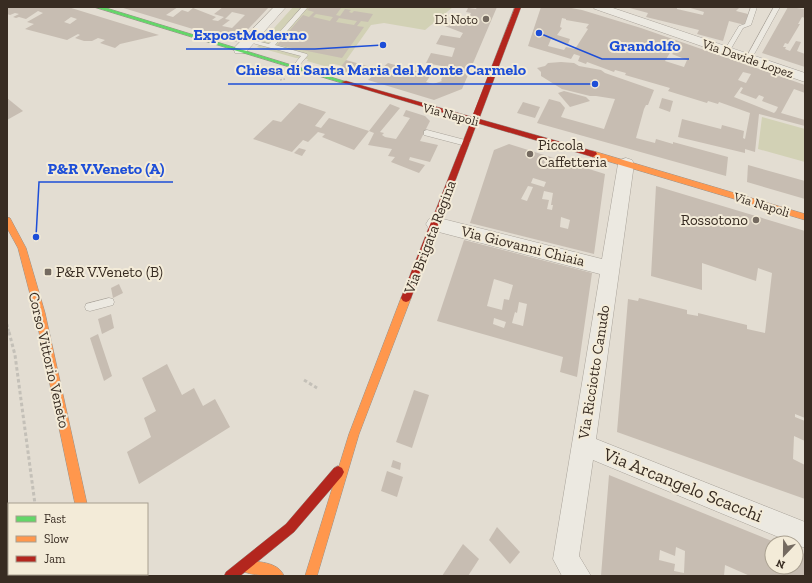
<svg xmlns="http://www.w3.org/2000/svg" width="812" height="583" font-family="'Zilla Slab',serif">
	<rect width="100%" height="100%" fill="#e3ddd2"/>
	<g fill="#d2d1b5">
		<polygon points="293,7 453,7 425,30 384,23 371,25 342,66 334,64 331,68 307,61 308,59 296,58 257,47"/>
		<polygon points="762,117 805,129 805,162 758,149"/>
	</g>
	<g fill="#c7bdb2" fill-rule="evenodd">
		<path d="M 7,7 L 68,7 L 159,35 L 120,44 L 115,48 L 100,43 L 105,40 L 98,38 L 92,41 L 84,41 L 75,38 L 80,35 L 78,34 L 67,40 L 25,29 L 34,24 L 27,22 L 43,13 L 38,11 L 26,19 L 19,17 L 16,18 L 13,17 L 19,14 L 15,13 L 10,15 L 7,14 ZM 71,17 L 77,19 L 70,24 L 64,22 Z"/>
		<path d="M 120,7 L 178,7 L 166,15 L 173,17 L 182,10 L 188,12 L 193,8 L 216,17 L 212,20 L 218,21 L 224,17 L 214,14 L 223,7 L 269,7 L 236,42 ZM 232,12 L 245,15 L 232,28 L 222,26 L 230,20 L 225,19 Z"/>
		<path d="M 310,7 L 341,8 L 336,15 L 340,16 L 345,9 L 351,10 L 349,12 L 352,13 L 354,11 L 373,14 L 368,22 L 361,21 L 357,26 L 364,27 L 342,58 L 277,45 L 303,15 L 309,17 L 314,12 L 307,10 ZM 316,14 L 333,17 L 330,21 L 313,17 ZM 339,18 L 357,21 L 354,25 L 336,22 Z"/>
		<polygon points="477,7 497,7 462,89 434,100 368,80 388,63 431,75 426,82 433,84 442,81 441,80 447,67 426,63 431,53 452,57 455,48 436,44 441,35 460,38 463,33 445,26 456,17 467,21 471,13 466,12 468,8 476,9"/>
		<path d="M 541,7 L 566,7 L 582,10 L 641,28 L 805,85 L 805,93 L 794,89 L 781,113 L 805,120 L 805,126 L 759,114 L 755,152 L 745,149 L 745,153 L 678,137 L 682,119 L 721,129 L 722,125 L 744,131 L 743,138 L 745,139 L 750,113 L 719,102 L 718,104 L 708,101 L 707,103 L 668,91 L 670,88 L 625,75 L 626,73 L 615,70 L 614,72 L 587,62 L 586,64 L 578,61 L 580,56 L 574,54 L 571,59 L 528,46 ZM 562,18 L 566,19 L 566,20 L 589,24 L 586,28 L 588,29 L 575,49 L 566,47 L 564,50 L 548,46 L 551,39 L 568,44 L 570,39 L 557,35 L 562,28 L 560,27 ZM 671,51 L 674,52 L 672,54 L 687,60 L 684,67 L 665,61 ZM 743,72 L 751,74 L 746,83 L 738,80 ZM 741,87 L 743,88 L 740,93 L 756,99 L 759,95 L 764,97 L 762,101 L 778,107 L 776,111 L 774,113 L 734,97 Z"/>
		<polygon points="626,7 677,7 677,9 703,15 704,12 687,7 740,7 736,11 748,14 745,25 729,21 723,41 697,34 699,30 646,17 648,13"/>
		<polygon points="788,7 805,9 805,18 802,17 798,24 800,24 788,44 785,43 783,47 786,47 785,49 790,51 796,41 801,42 797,51 805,54 805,67 762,53"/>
		<polygon points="346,60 374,68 365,75 361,74 358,77 342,72 345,69 340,68"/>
		<polygon points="561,62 574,63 579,66 601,70 605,73 654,90 648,105 646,105 644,109 636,138 655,143 656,139 673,144 673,142 728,157 726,176 537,123 549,99 560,102 565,108 561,117 604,129 615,99 596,96 590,96 562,89 541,76 541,72 537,68 545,66 548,63"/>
		<polygon points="564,91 586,97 590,101 570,107 558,93"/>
		<polygon points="7,98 23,111 7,120"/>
		<polygon points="662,98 673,101 670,112 659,108"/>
		<polygon points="523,102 540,107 535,118 517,113"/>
		<polygon points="299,103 326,112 315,126 321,128 329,118 369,131 354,150 322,137 325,134 318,132 308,142 303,140 292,152 253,139 273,120 281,122"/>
		<polygon points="390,104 400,108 380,132 384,133 382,135 385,137 396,139 410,118 403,116 406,110 425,116 430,121 420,141 438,145 430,162 410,157 409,160 425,165 419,173 391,162 395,157 388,156 392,149 368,145 374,133 369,131"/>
		<path d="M 509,144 L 605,174 L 594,254 L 470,223 L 494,150 ZM 533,178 L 546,182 L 544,187 L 531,183 ZM 528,186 L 533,187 L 527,201 L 521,199 ZM 544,191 L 553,193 L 551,205 L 553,205 L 552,210 L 547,209 L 549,200 L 542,199 ZM 561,217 L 570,220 L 568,229 L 560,227 Z"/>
		<polygon points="299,148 306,150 302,156 294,153"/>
		<polygon points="748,165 805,181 805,199 747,182"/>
		<polygon points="656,186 805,231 805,418 795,414 795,417 805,421 805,441 794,436 793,459 805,465 805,499 617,432 628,299 638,301 639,298 687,310 687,314 698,316 698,313 747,325 747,329 765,333 772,273 758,268 756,281 702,263 702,290 651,276"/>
		<path d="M 464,240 L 592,273 L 577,377 L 560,372 L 563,357 L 437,321 ZM 494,279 L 513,285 L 509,300 L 504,299 L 502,310 L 487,306 ZM 519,302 L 527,304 L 523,326 L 512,323 L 515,312 L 517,313 ZM 494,318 L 506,322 L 504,328 L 493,324 Z"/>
		<polygon points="119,284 123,293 113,298 111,288"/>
		<polygon points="111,314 114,328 102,334 98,319"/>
		<polygon points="98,334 112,376 104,381 90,338"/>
		<polygon points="167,364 182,395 194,388 203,406 215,399 230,427 139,484 127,452 151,437 144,418 156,411 142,378"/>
		<polygon points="414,390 429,395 412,448 396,442"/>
		<polygon points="393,460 401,463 400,470 391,467"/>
		<polygon points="387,471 403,477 397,497 381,491"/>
		<path d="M 609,475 L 777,543 L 772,543 L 772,567 L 796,567 L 796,551 L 805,554 L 805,576 L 750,576 L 725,565 L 724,576 L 601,576 ZM 676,547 L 685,551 L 684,573 L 674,571 L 675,564 L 659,560 L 660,550 L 675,556 Z"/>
		<polygon points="497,527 520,552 510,564 489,540"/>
		<polygon points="463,544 479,559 468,576 442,576"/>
	</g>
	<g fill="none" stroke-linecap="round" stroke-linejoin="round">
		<defs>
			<g id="lane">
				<polygon points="302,7 308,7 275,45 307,54 308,55 297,68 292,67 301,56 245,41 248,39 269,44"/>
				<polygon points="751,7 757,7 751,25 743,28 729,52 725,52 724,51 739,26 745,24"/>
				<polygon points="774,7 780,7 752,58 747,59 746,58"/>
				<polygon points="427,130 469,141 470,143 466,146 424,135 424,131"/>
				<polygon points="109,298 113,299 114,302 113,305 90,311 86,310 85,307 86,304"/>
			</g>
			<g id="street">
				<polygon points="274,7 286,7 245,53 235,53 234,50 235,47"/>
				<polygon points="593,7 610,7 805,73 805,82 595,9"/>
				<polygon points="626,158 632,160 634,164 596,439 805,522 805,548 593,460 579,556 591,576 562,576 553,559 600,274 435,231 429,229 426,224 429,219 435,217 602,259 618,164 620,160"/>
			</g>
			<polygon id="fast" points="94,7 103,7 347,82 342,83"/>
			<g id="slow">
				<polygon points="593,151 805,214 805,220 590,156 590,152"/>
				<polygon points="7,217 10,218 26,248 45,313 87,504 75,504 35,313 18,248 7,228"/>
				<polygon points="406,294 409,295 411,298 359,434 317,576 305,576 349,434 401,298 403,295"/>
				<path d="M 243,560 C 257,562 278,561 284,576 C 270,576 252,576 239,570 L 237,566 L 239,562 Z"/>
				<rect x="90" y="574" width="12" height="2"/>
			</g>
			<g id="jam">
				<polygon points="515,7 521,7 479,119 596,152 597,154 593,157 477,123 411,298 409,301 406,302 403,301 401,298 471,121 341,82 346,81 472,117"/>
				<polygon points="338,466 342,468 344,472 342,476 294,532 240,576 224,576 226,572 286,524 334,468"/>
			</g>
		</defs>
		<use href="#lane" stroke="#a9a39a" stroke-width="1"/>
		<use href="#street" stroke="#a9a39a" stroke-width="1"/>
		<use href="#fast" stroke="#99928a" stroke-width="1"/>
		<use href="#slow" stroke="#99928a" stroke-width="1"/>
		<use href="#jam" stroke="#99928a" stroke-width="1"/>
		<polyline stroke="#c4c0b8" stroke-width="1.5" stroke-dasharray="2 1.5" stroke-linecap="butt" points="280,80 285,79"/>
		<polyline stroke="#c4c0b8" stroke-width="2.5" stroke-dasharray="3 2" stroke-linecap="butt" points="7,324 9,333"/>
		<g stroke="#c4c0b8" stroke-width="3" stroke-dasharray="3.5 2.5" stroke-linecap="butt">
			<polyline points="9,332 15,355 35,504"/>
			<polyline points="304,380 317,388"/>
			<polyline points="44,574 45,576"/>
		</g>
		<use href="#lane" fill="#ece9e1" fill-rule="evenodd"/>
		<use href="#street" fill="#ece9e1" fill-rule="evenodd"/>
		<use href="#fast" fill="#63d668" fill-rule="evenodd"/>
		<use href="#slow" fill="#ff974d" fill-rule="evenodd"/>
		<use href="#jam" fill="#b3261e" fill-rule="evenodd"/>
	</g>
	<g fill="#746a60" stroke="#f3ebd8" stroke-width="1.5">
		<circle cx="486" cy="19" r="4"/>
		<circle cx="530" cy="154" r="4"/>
		<circle cx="756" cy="220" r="4"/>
		<rect x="44" y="268" width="8" height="8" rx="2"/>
	</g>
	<g text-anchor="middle" stroke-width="4" stroke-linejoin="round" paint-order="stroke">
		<g font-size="13" fill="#382c22" stroke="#f3ebd8" text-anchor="end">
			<text x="478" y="24">Di Noto</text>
		</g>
		<g font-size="13" fill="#382c22" stroke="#f3ebd8">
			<text transform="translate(748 58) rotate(19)" y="5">Via Davide Lopez</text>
			<text transform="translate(451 114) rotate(15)" y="5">Via Napoli</text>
			<text transform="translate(762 204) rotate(17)" y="5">Via Napoli</text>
		</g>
		<g font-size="15" fill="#382c22" stroke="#f3ebd8" text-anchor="start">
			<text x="538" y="150">Piccola<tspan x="538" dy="17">Caffetteria</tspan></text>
			<text x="748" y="225" text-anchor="end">Rossotono</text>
			<text x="56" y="277">P&amp;R V.Veneto (B)</text>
		</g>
		<g font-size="15" fill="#382c22" stroke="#f3ebd8">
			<text transform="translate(430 237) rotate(-69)" y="5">Via Brigata Regina</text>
			<text transform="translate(523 246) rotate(14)" y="5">Via Giovanni Chiaia</text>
			<text transform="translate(49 360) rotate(77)" y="5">Corso Vittorio Veneto</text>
			<text transform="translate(594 372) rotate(-81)" y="5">Via Ricciotto Canudo</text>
		</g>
		<g font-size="18" fill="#382c22" stroke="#f3ebd8">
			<text transform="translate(683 485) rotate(22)" y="6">Via Arcangelo Scacchi</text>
		</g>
	</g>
	<path fill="none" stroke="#1d4ed8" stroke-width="1.5" d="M383 45L315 49H186M539 33L602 59H689M595 84L534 84H228M36 237L39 182H173"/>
	<g fill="#1d4ed8" stroke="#f3ebd8" stroke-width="1.5">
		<circle cx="383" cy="45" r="4"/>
		<circle cx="539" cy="33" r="4"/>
		<circle cx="595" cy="84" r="4"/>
		<circle cx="36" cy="237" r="4"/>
	</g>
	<g font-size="16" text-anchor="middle" font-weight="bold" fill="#1d4ed8" stroke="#f3ebd8" stroke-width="4" stroke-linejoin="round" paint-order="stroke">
		<text x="250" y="40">ExpostModerno</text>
		<text x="645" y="51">Grandolfo</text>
		<text x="381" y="75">Chiesa di Santa Maria del Monte Carmelo</text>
		<text x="106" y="174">P&amp;R V.Veneto (A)</text>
	</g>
	<rect width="812" height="583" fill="none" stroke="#382c22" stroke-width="16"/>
	<rect x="8" y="503" width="140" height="72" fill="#f3ebd8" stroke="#a89f8f"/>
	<rect x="16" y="516" width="20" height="6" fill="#63d668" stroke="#a89f8f"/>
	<text x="44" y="523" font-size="12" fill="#382c22">Fast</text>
	<rect x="16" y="536" width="20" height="6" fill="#ff974d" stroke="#a89f8f"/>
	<text x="44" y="543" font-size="12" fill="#382c22">Slow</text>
	<rect x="16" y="556" width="20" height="6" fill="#b3261e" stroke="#a89f8f"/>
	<text x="44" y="563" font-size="12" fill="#382c22">Jam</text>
	<g transform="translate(784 555) rotate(202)"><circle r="19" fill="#f3ebd8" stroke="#a89f8f"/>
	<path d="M0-3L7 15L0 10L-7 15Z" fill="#746a60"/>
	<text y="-6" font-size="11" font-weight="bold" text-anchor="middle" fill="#382c22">N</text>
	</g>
</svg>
